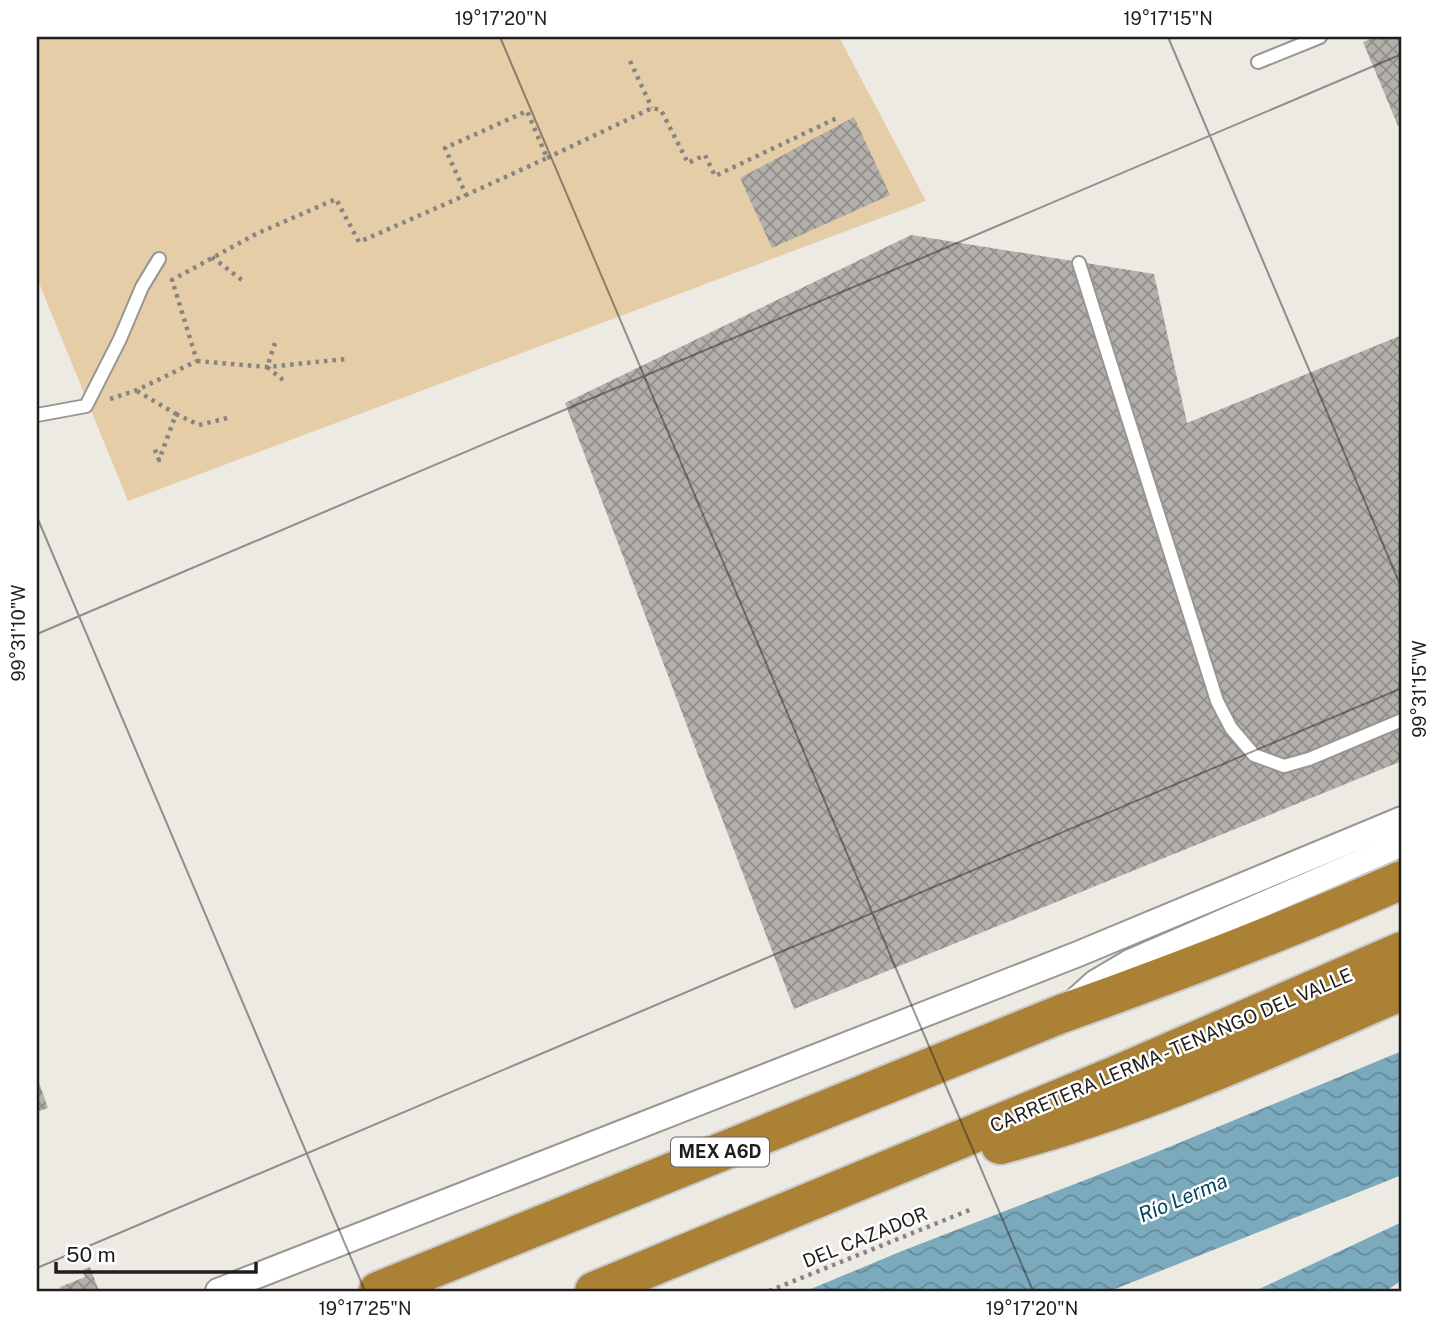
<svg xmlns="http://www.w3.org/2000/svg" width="1439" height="1328" font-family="'Public Sans',sans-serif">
	<defs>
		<pattern id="water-waves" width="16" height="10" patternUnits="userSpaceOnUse" patternTransform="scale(1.75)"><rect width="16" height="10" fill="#7caabd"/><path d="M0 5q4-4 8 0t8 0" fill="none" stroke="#658a99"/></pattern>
		<pattern id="building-cross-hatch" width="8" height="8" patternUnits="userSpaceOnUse" patternTransform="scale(1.75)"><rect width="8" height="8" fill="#b3afaa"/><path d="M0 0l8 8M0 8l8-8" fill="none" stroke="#918e8a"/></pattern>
	</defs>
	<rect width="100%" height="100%" fill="#edeae4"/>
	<polygon fill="#e5cda8" points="37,37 839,37 926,201 128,501 37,278"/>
	<g fill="url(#water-waves)">
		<polygon points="1402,1051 1402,1175 1110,1291 806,1291 902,1251 1152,1154"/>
		<polygon points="1402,1222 1402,1280 1386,1291 1255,1291"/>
	</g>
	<g fill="url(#building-cross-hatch)">
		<polygon points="1375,37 1402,37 1402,124 1398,126 1363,42"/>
		<polygon points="854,117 890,195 772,248 740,178"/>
		<polygon points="911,235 1154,274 1187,423 1402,335 1402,761 794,1009 565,403"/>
		<polygon points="37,1077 48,1108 37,1112"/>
		<polygon points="90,1267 99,1291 61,1291 60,1287 85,1277 82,1270"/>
	</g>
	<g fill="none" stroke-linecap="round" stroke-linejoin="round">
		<defs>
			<g id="lane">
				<polyline points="1258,62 1320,37"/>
				<polyline points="1079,263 1217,701 1231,728 1254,755 1284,766 1309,759 1402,720"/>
				<polyline points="37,415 86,406 120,339 142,287 159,259"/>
			</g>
			<g id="street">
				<polyline points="1076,1000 1096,982 1130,962 1402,844"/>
				<polyline points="218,1291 1078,954 1402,819"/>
			</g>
			<g id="highway">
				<path d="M 1000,1145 C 1139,1109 1270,1049 1402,991"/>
				<path d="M 378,1291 L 1061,1014 C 1176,973 1290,929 1402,880"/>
				<polyline points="594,1291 1116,1075 1402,951"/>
			</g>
		</defs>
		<use href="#lane" stroke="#999590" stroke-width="16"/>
		<use href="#street" stroke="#999590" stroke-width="28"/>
		<use href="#highway" stroke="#c9c9c9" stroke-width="42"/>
		<g stroke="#888581" stroke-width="4.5" stroke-dasharray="3.5 5" stroke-linecap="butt">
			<polyline points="630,61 652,108"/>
			<polyline points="547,158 652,108 661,110 688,163 705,155 715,176 839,117"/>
			<polyline points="212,257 243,281"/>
			<polyline points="275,343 267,367 283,380"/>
			<polyline points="197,361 267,367 346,359"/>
			<polyline points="137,391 176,414 159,460 153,445"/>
			<polyline points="110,399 137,390 197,361 172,280 256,234 336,199 359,242 466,195 445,148 527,111 547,158 466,195"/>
			<polyline points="176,414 199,425 227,418"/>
			<polyline points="769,1291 972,1209"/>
		</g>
		<use href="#lane" stroke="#fff" stroke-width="12"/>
		<use href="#street" stroke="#fff" stroke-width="24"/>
		<use href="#highway" stroke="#ab8136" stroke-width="38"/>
	</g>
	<path fill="none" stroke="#201e1c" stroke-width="2" stroke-opacity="0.45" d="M 500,37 L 1033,1291M 1168,37 L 1402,589M 37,517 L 365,1291M 37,634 L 1402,54M 37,1268 L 1402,688"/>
	<g text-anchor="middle" stroke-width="5" stroke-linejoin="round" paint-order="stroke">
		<rect fill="#fff" stroke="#636260" stroke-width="2" x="671" y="1137.5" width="98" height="29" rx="5"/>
		<g font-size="18" font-weight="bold" fill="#201e1c">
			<text x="720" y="1158">MEX A6D</text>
		</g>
		<g font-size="19" fill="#201e1c" stroke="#fff">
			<text transform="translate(1171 1050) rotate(-23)" y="7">CARRETERA LERMA - TENANGO DEL VALLE</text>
			<text transform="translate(865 1237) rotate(-22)" y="7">DEL CAZADOR</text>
		</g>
		<g font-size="21" font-style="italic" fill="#04475d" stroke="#fff">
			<text transform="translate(1183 1198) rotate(-23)" y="7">Río Lerma</text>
		</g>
	</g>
	<rect width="1439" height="1328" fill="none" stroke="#ffffff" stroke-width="77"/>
	<path d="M56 1262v10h200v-10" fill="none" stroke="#201e1c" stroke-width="3.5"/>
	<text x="66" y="1262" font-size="21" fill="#201e1c" stroke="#ffffff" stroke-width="5" paint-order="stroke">50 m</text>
	<rect x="38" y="38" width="1362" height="1252" fill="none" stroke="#201e1c" stroke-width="2.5"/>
	<g font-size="18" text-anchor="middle" fill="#201e1c">
		<text x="501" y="25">19°17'20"N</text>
		<text x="1168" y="25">19°17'15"N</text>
		<text transform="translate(19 633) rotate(-90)" y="6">99°31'10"W</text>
		<text transform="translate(1420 689) rotate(-90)" y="6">99°31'15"W</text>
		<text x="365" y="1315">19°17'25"N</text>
		<text x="1032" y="1315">19°17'20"N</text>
	</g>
</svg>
